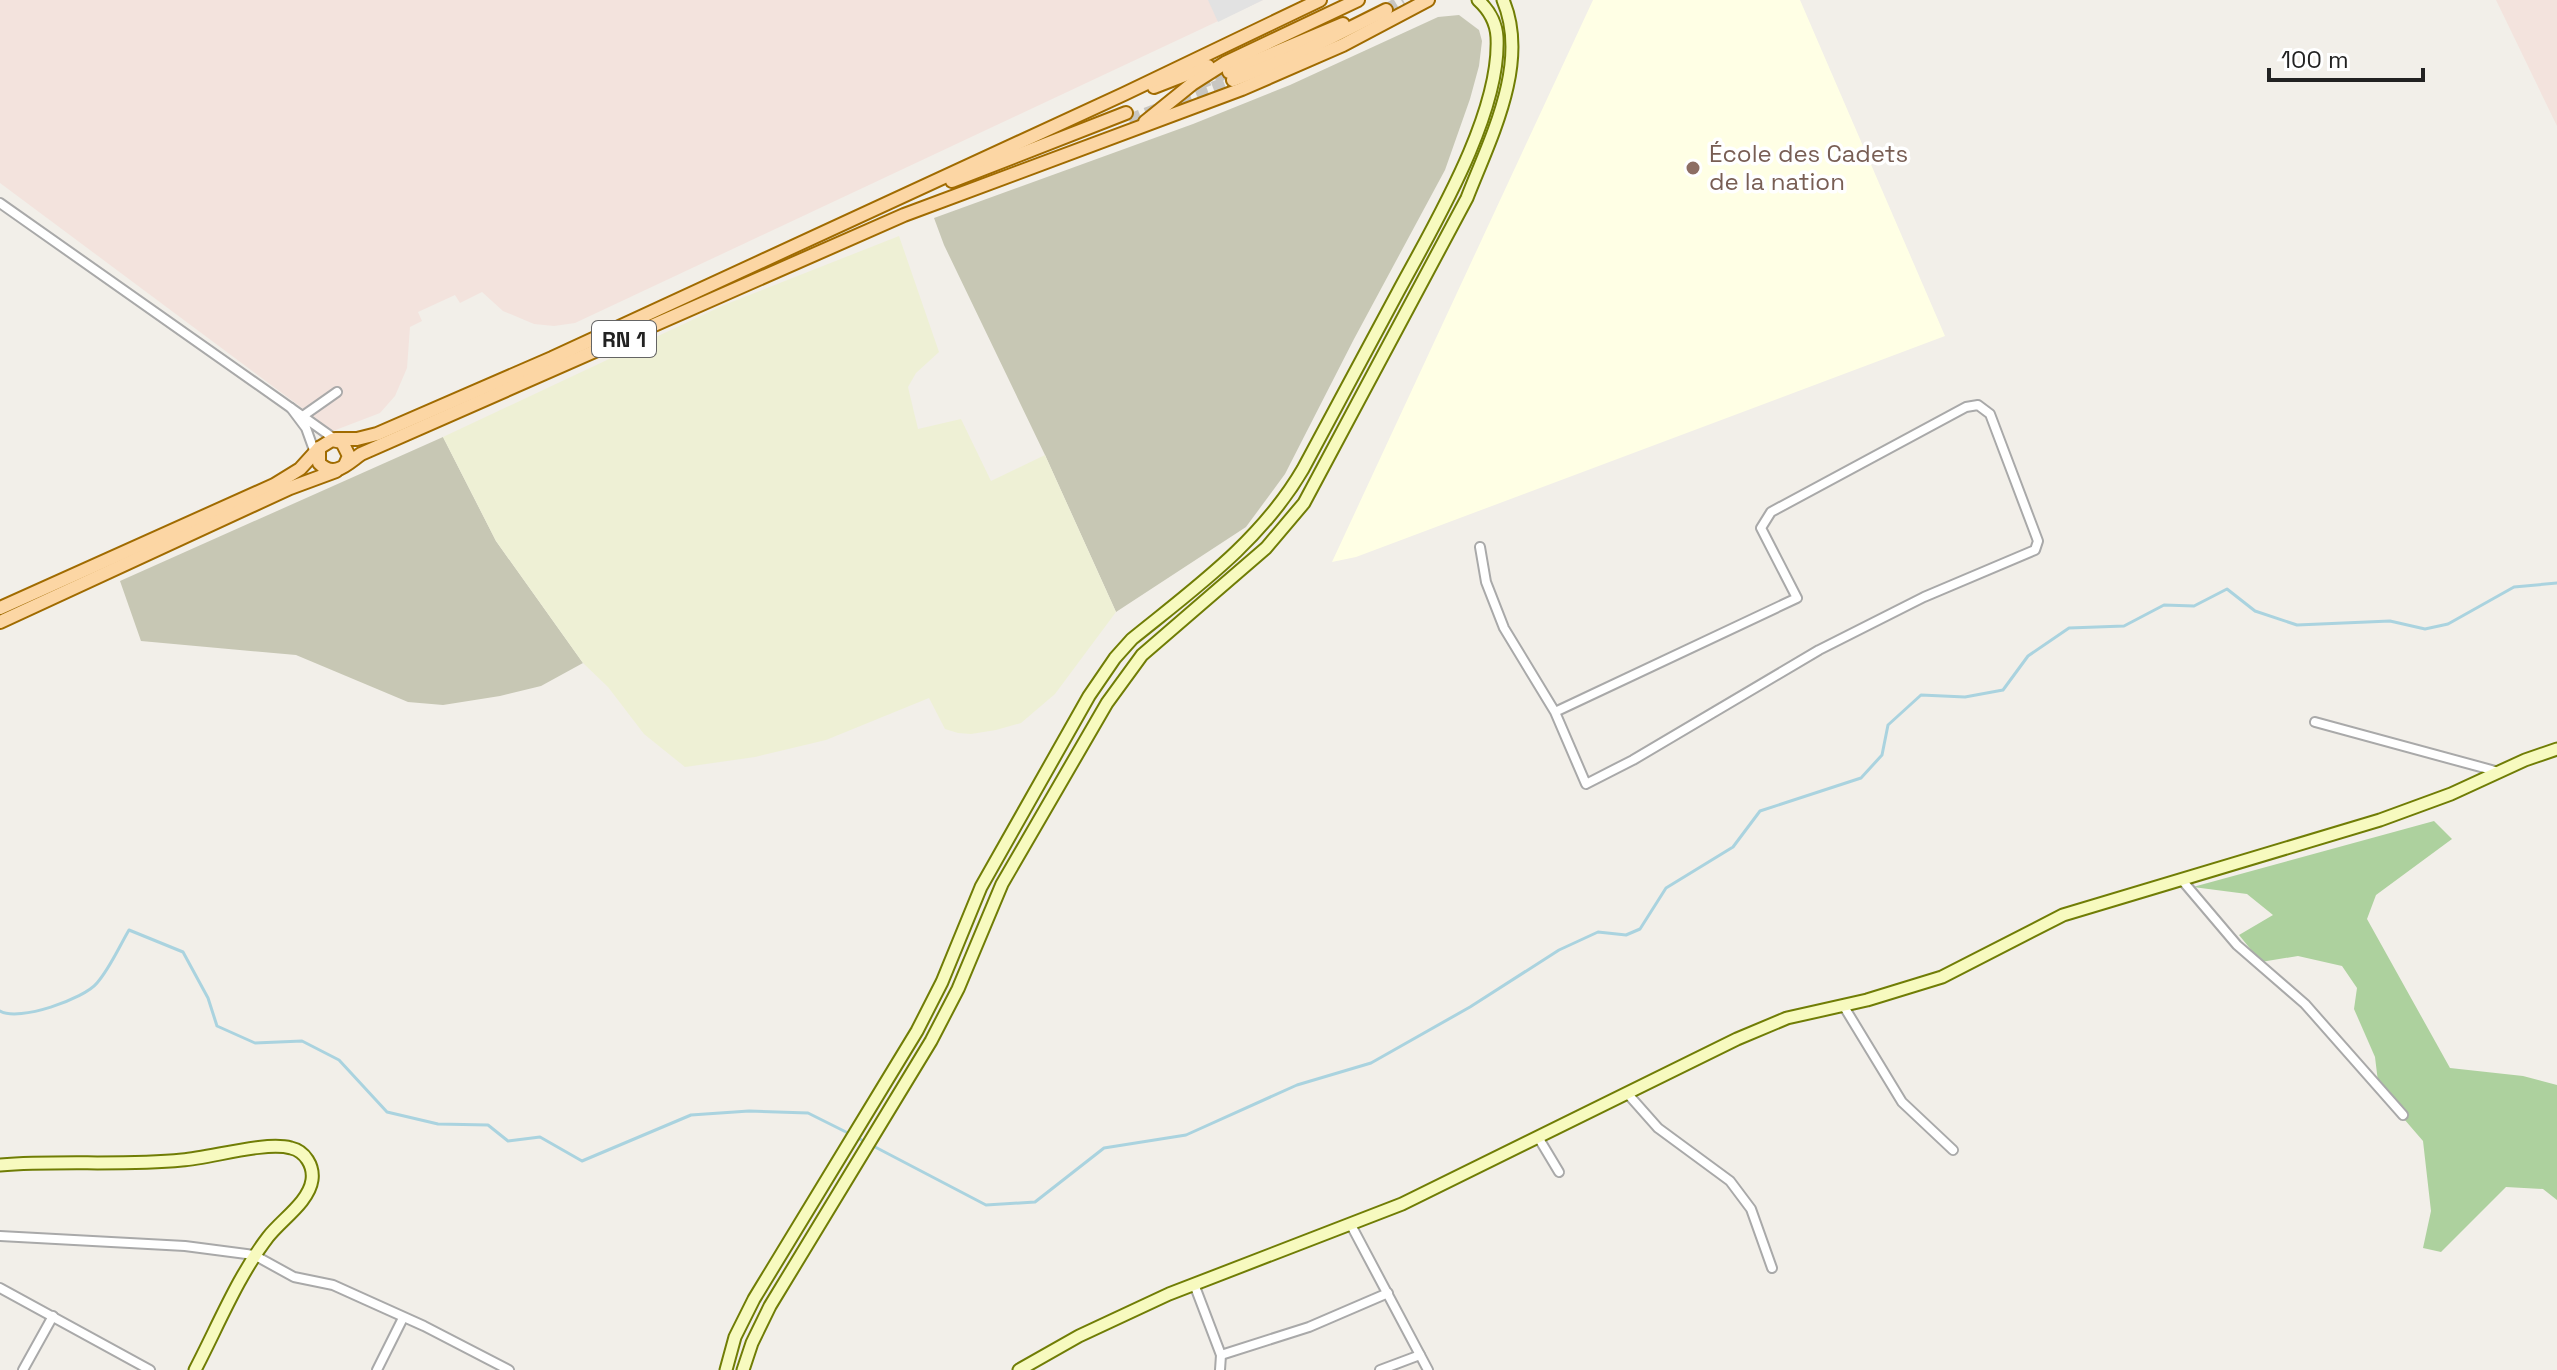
<svg xmlns="http://www.w3.org/2000/svg" width="2557" height="1370" font-family="'Space Grotesk',sans-serif">
	<rect width="100%" height="100%" fill="#f2efe9"/>
	<polygon fill="#ffffe5" points="1593,0 1800,0 1945,336 1356,557 1332,562"/>
	<g fill="#f3e3dd">
		<polygon points="0,0 1263,0 575,323 554,326 534,324 503,311 482,292 460,303 455,295 418,312 422,321 410,327 407,368 395,396 380,413 333,431 0,183"/>
		<polygon points="2496,0 2557,0 2557,126"/>
	</g>
	<g fill="#c7c7b4">
		<polygon points="1459,15 1479,30 1482,41 1479,66 1470,99 1445,170 1354,339 1285,474 1246,527 1116,612 1045,455 944,245 934,218 1193,124 1290,85 1438,17"/>
		<polygon points="443,437 496,541 583,663 541,686 500,696 443,705 408,702 296,655 141,641 120,581"/>
	</g>
	<polygon fill="#eef0d5" points="899,236 939,352 916,373 908,387 918,429 961,419 991,481 1045,455 1116,612 1055,694 1021,723 996,730 971,734 958,733 945,729 929,698 826,740 755,757 685,767 644,734 608,687 583,663 496,541 443,437 724,305"/>
	<polygon fill="#add19e" points="2434,821 2452,839 2376,895 2367,919 2450,1068 2523,1076 2557,1085 2557,1200 2543,1189 2506,1187 2441,1252 2423,1248 2431,1211 2423,1141 2379,1090 2375,1057 2354,1009 2357,988 2342,966 2298,956 2261,962 2239,935 2273,915 2247,894 2193,887"/>
	<polygon fill="#e2e2e2" points="1208,0 1263,0 1218,22"/>
	<g fill="none" stroke-linecap="round" stroke-linejoin="round">
		<g stroke="#aad3df" stroke-width="3">
			<path d="M 0,1011 C 19,1022 84,999 97,983 C 110,968 119,947 129,930 L 183,952 L 208,998 L 217,1026 L 255,1043 L 302,1041 L 339,1060 L 387,1112 L 438,1124 L 488,1125 L 508,1141 L 540,1137 L 582,1161 L 691,1115 L 749,1111 L 808,1113 L 850,1134"/>
			<polyline points="856,1137 986,1205 1035,1202 1104,1148 1186,1135 1297,1085 1371,1063 1470,1007 1559,950 1598,932 1626,935 1640,929 1666,888 1733,847 1760,811 1861,778 1882,755 1888,725 1921,695 1965,697 2003,690 2028,656 2069,628 2124,626 2164,605 2194,606 2227,589 2255,611 2297,625 2390,621 2425,629 2448,624 2514,587 2557,583"/>
		</g>
		<g stroke="#c8c6c1" stroke-width="12" stroke-dasharray="12 6" stroke-linecap="butt">
			<polyline points="1386,10 1403,0"/>
			<polyline points="1198,84 1229,72"/>
			<polyline points="1129,120 1233,80"/>
		</g>
		<defs>
			<g id="street">
				<polyline points="0,203 291,408"/>
				<polyline points="300,418 337,392"/>
				<polyline points="315,453 306,428 291,408 336,440"/>
				<polyline points="1480,547 1486,582 1504,628 1555,712 1586,784 1633,760 1819,650 1924,597 2035,550 2038,541 1990,414 1978,405 1966,407 1771,512 1761,528 1797,598 1555,712"/>
				<polyline points="2315,722 2499,772"/>
				<polyline points="2181,879 2237,945 2305,1004 2403,1115"/>
				<polyline points="1843,1005 1902,1102 1953,1150"/>
				<polyline points="1627,1093 1658,1128 1730,1181 1751,1209 1772,1268"/>
				<polyline points="1538,1137 1559,1172"/>
				<polyline points="1351,1225 1428,1370"/>
				<polyline points="0,1236 185,1246 254,1255 294,1277 333,1285 364,1299 424,1326 509,1370"/>
				<polyline points="1194,1284 1221,1355 1220,1370"/>
				<polyline points="0,1288 150,1370"/>
				<polyline points="1221,1355 1309,1327 1388,1293"/>
				<polyline points="23,1370 53,1316"/>
				<polyline points="377,1370 403,1318"/>
				<polyline points="1380,1370 1420,1355"/>
			</g>
			<g id="secondary">
				<path d="M 0,1165 C 61,1160 122,1166 182,1160 C 211,1158 265,1141 291,1148 C 305,1151 314,1166 312,1180 C 309,1202 281,1220 268,1237 C 238,1276 218,1326 195,1370"/>
				<path d="M 726,1370 L 735,1337 L 754,1299 L 917,1031 L 942,982 L 981,887 L 1089,696 L 1115,658 L 1132,639 C 1195,588 1261,541 1303,469 C 1335,410 1366,351 1398,292 C 1434,225 1501,114 1497,37 C 1496,22 1489,10 1478,0"/>
				<path d="M 743,1370 L 752,1343 L 770,1306 L 931,1041 L 958,989 L 1002,884 L 1107,703 L 1142,655 L 1266,548 L 1304,503 L 1467,198 C 1490,139 1530,63 1503,0"/>
				<polyline points="1019,1370 1079,1336 1169,1294 1402,1204 1737,1039 1787,1018 1867,1000 1942,977 2063,915 2380,820 2451,794 2525,760 2557,749"/>
			</g>
			<g id="primary">
				<polyline points="1229,72 1343,24"/>
				<polyline points="1233,80 1296,55 1386,10"/>
				<polyline points="1154,87 1208,66"/>
				<polyline points="1145,122 1192,84 1225,63 1358,0"/>
				<polyline points="952,181 1126,113"/>
				<polyline points="335,439 357,439 377,434 552,358 1124,94 1320,0"/>
				<path d="M 345,465 L 349,456 L 342,442 L 332,440 L 319,448 L 319,463 C 334,479 347,464 361,454 L 904,215 L 1242,89 L 1343,45 L 1428,0"/>
				<polyline points="0,608 274,485 300,469 319,448"/>
				<polyline points="0,622 290,488 336,471"/>
			</g>
		</defs>
		<use href="#street" stroke="#a9a9a9" stroke-width="12"/>
		<use href="#secondary" stroke="#707d05" stroke-width="15"/>
		<use href="#primary" stroke="#a06b00" stroke-width="16"/>
		<use href="#street" stroke="#fff" stroke-width="8"/>
		<use href="#secondary" stroke="#f7fabf" stroke-width="11"/>
		<use href="#primary" stroke="#fcd6a4" stroke-width="12"/>
	</g>
	<circle fill="#8d6e63" stroke="#fff" stroke-width="3" cx="1693" cy="168" r="8"/>
	<g text-anchor="middle" stroke-width="7" stroke-linejoin="round" paint-order="stroke">
		<rect fill="#fff" stroke="#646464" stroke-width="2" x="592" y="321" width="64" height="36" rx="6"/>
		<g font-size="22" font-weight="bold" fill="#222">
			<text x="624" y="347">RN 1</text>
		</g>
		<g font-size="24" fill="#785e54" stroke="#fff" text-anchor="start">
			<text x="1709" y="162">École des Cadets<tspan x="1709" dy="28">de la nation</tspan></text>
		</g>
	</g>
	<path d="M2269 68v12h154v-12" fill="none" stroke="#222222" stroke-width="4"/>
	<text x="2281" y="68" font-size="24" fill="#222222" stroke="#ffffff" stroke-width="6" paint-order="stroke">100 m</text>
</svg>
